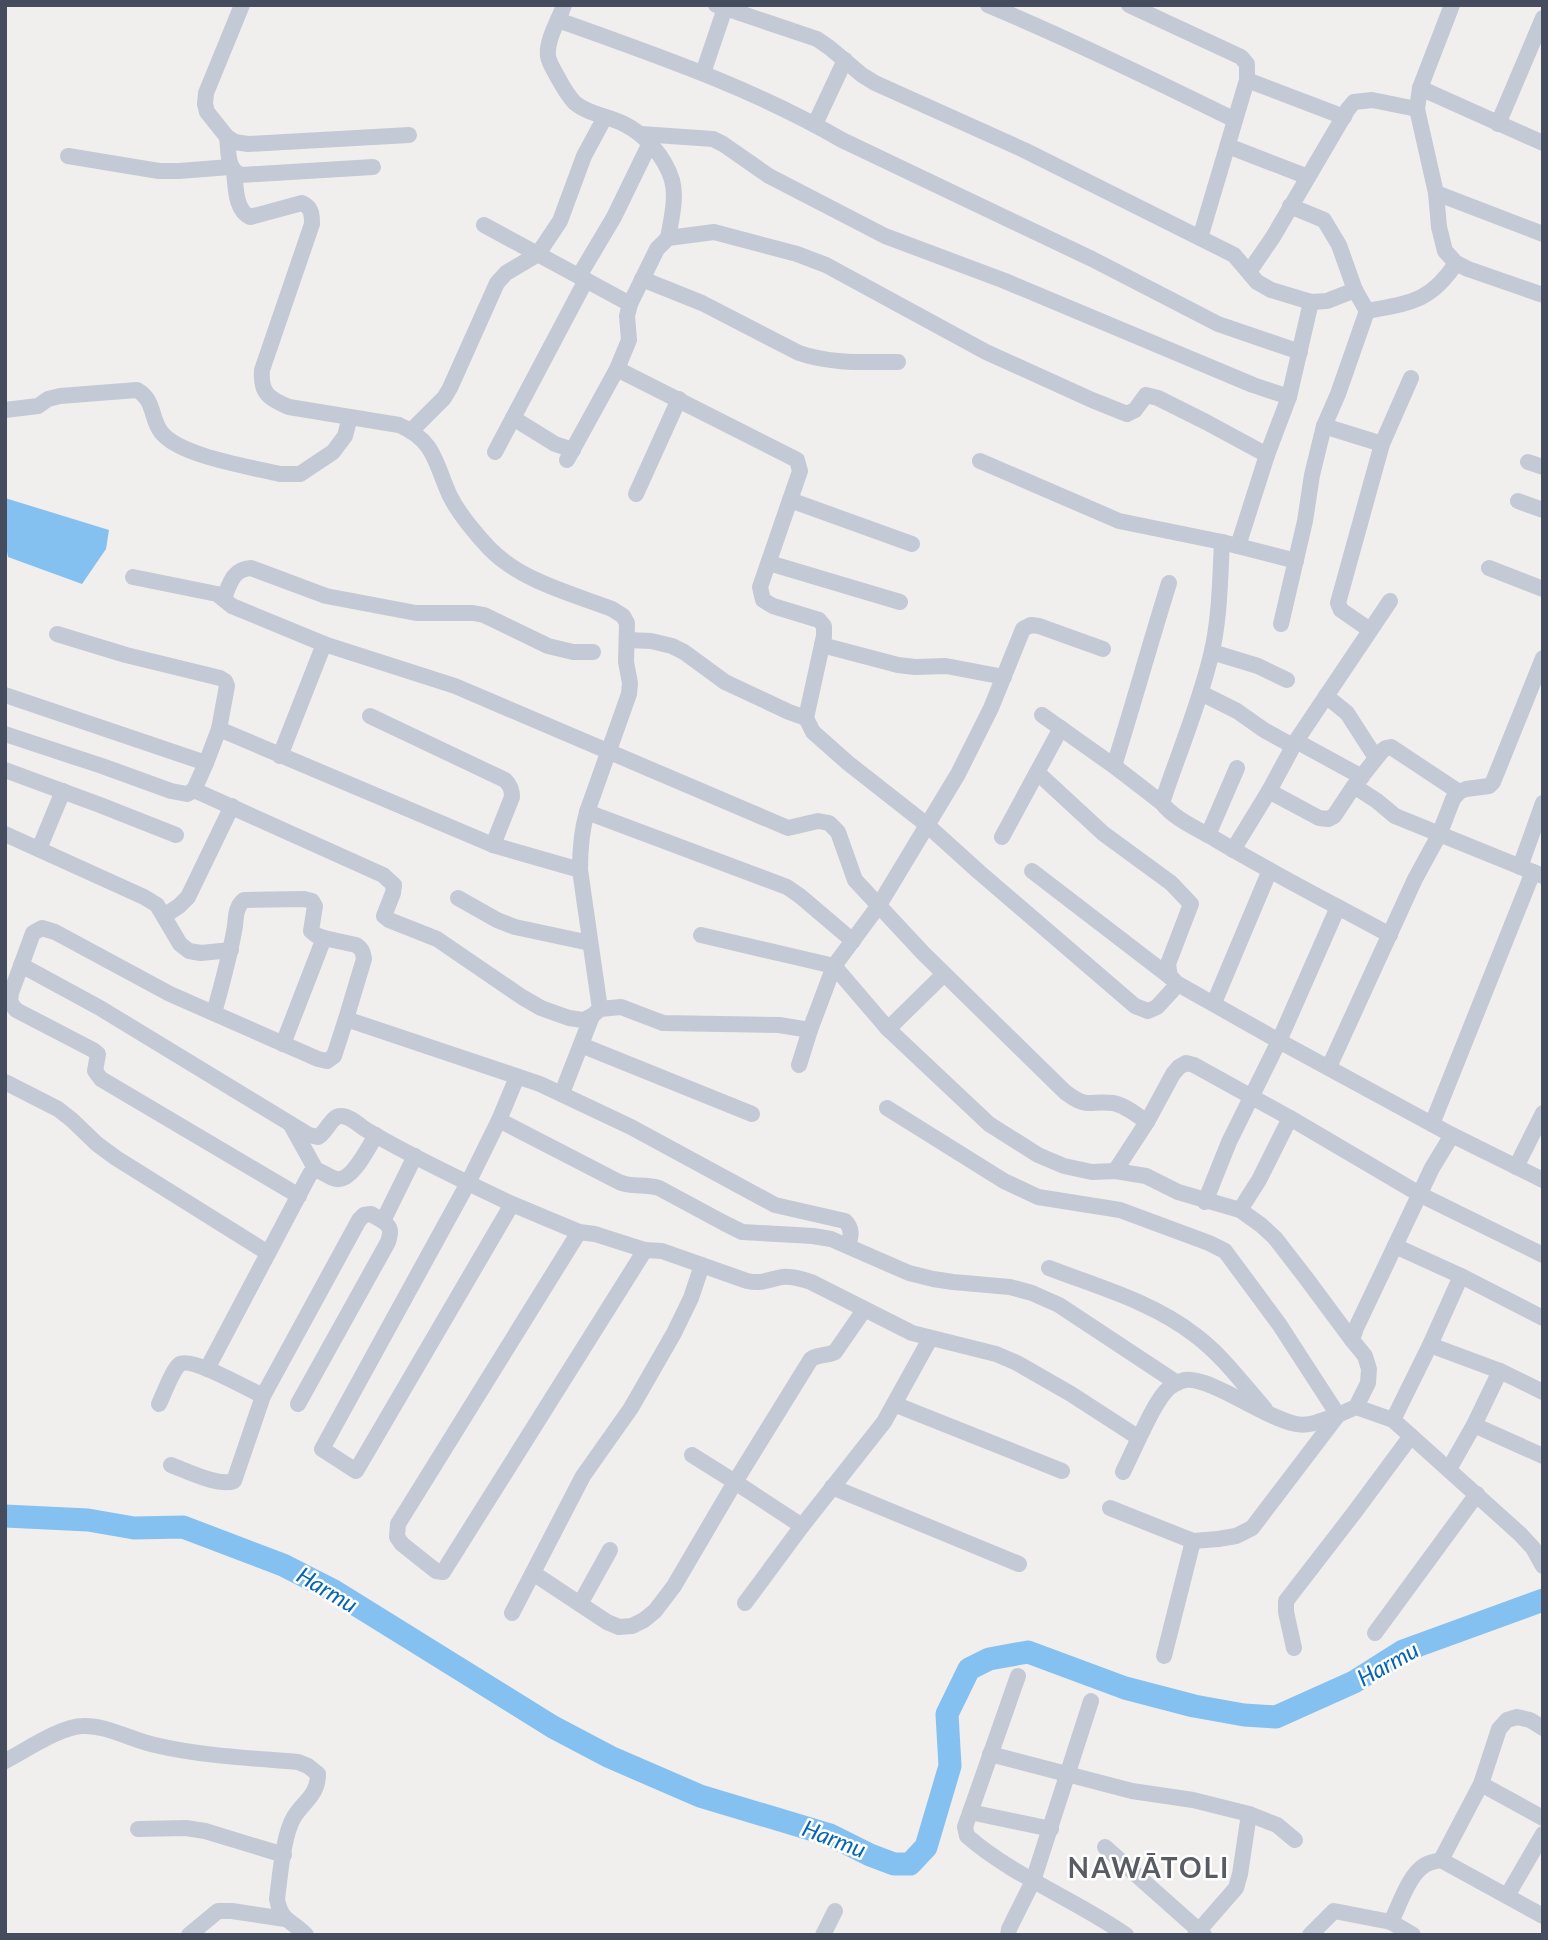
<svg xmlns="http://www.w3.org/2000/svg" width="1548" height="1940" font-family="Lato,sans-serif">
	<rect width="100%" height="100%" fill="#f1efee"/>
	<polygon fill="#85c1f0" points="5,498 109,530 106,549 82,584 8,557 5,539"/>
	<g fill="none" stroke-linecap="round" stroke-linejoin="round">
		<polyline stroke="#85c1f0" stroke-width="23" points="5,1516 88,1520 134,1528 183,1527 283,1565 334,1591 553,1727 610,1757 700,1796 830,1835 870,1855 894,1864 910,1864 926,1847 950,1766 947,1714 969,1669 989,1659 1028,1652 1125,1688 1194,1706 1244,1715 1276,1717 1354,1682 1403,1651 1543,1600"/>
		<g stroke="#c4c9d6" stroke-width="16">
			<polyline points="242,5 206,93 205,104 207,112 227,137 235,142 248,144 409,135"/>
			<path d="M 564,5 C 559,20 546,40 548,56 C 549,63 554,70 557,76 C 562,85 567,95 575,103 C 588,114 608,116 624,124 C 645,134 665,157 672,180 C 677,198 671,220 668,238"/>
			<polyline points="725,5 725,8 817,39 830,48 862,75 875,83 1024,150 1234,255 1257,282 1271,290 1311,302 1327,301 1355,290"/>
			<path d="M 988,5 C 1072,40 1154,80 1235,120"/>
			<polyline points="1129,5 1241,57 1247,64 1247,80 1200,238"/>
			<polyline points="1452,5 1420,88 1417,109 1436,193 1439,227 1445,251 1456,263 1468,269 1543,295"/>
			<path d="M 558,20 C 655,55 753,88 842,140 L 1092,259 L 1218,324 L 1300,352"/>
			<polyline points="703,73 725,8 716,5"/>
			<polyline points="1247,80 1344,117"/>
			<polyline points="1420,88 1543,143"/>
			<polyline points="815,124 845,60"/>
			<polyline points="1498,124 1543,18"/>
			<polyline points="641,134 713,139 723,144 769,176 885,236 1005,281 1253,385 1289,397"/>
			<path d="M 227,137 C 229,151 226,169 241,175 L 373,167"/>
			<polyline points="1228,146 1308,177"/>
			<polyline points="68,156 159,171 179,171 230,167"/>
			<path d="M 234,172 C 236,187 235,210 250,217 L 302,203 C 311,207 312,213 312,224 L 262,370 C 260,393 269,399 289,407 L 399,425 C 436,441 435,464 450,496 C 459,514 475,533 489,548 C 521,581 570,593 612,609 L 623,616 L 627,623 L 626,662 L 630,683 L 629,694 L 587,812 C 581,832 580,850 580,870 L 600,1009"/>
			<polyline points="1436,193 1543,234"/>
			<polyline points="484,225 630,304"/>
			<polyline points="1249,272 1273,237 1348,109 1354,102 1372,100 1417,109"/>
			<polyline points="579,276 614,217 650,143"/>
			<path d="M 642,279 L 702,303 L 799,353 C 831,364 865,362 898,362"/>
			<path d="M 1367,311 C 1409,303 1431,302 1456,263"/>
			<polyline points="617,369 797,460 800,471 760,587 763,600 773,606 819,620 824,626 824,636 806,718 813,732 848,763 927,825 979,872 1135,1006 1148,1011 1157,1007 1178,984 1279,1041 1452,1135 1543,1180"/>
			<path d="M 5,410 L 38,406 L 48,399 L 60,396 L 137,390 C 155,400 150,417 161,432 C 179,456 251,467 280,474 L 300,474 L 333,452 L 345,436 L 350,417"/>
			<polyline points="513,418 555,444 573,450"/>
			<polyline points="1324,426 1382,444"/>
			<polyline points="411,431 444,398 450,388 497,283 506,273 538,254 560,221 584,156 605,117"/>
			<polyline points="495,452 586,280"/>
			<polyline points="567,460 617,369 629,340 627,316 630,304 657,249 668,238 714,232 797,254 826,265 986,352 1092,400 1127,414 1135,410 1146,395 1158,398 1206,422 1267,455"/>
			<polyline points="980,461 1119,521 1222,542 1296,561"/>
			<polyline points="1528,462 1543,467"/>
			<polyline points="636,494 679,399"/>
			<polyline points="790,500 912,544"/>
			<polyline points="1518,501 1543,510"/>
			<path d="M 1222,542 C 1220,579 1220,618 1211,655 C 1199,706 1178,754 1162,803 C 1174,819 1198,829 1215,839 C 1272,873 1331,903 1390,935"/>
			<polyline points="1238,546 1267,455 1289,397 1311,302"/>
			<polyline points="769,563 900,602"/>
			<polyline points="1489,568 1543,589"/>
			<path d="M 133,577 L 217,594 L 232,606 L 324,644 L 455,686 L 788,828 L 818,821 L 829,823 L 838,832 L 855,880 L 923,953 L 1065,1092 C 1089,1110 1088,1100 1113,1103 C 1125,1105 1137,1115 1147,1122"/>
			<path d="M 224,598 C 230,583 233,569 251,568 L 326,596 L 416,613 L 473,613 L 484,615 L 548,646 L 573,652 L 593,652"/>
			<polyline points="1281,624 1305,521 1312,475 1324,426 1338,394 1367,311 1355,290 1339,245 1324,220 1290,206"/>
			<polyline points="1370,630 1341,610 1338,603 1382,444 1411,378"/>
			<polyline points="57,634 126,655 220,678 225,681 227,686 219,729 493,845 580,870"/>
			<polyline points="627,640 651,641 672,646 684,652 725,682 789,712 806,718"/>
			<polyline points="822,645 898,665 915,667 946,666 1004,677"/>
			<polyline points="1212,652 1258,666 1287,680"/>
			<polyline points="1201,693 1237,711 1264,730 1293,746"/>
			<polyline points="5,695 206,763 219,729"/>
			<polyline points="1326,696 1347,713 1376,758"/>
			<polyline points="1042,715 1114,766 1162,803"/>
			<path d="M 370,716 L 505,780 C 510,785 512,789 512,797 L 493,845"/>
			<polyline points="5,734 102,766 171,791 187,794 194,790"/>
			<polyline points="1296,741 1362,777"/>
			<polyline points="280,756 324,644"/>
			<polyline points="206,763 194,790 383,875 394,885 393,893 384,916 389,920 437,939 522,997 541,1008 569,1018 583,1020 592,1016 600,1009 621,1007 663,1023 779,1025 810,1030"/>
			<path d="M 1114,766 C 1133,705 1150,644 1169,583"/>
			<polyline points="5,770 100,805 176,835"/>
			<polyline points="1038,773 1104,834 1171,883 1191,904 1168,964 1170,977"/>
			<polyline points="1354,786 1377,801 1395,816 1543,876"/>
			<polyline points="1269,791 1319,818 1328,819 1334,816 1354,786 1382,751 1386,748 1391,747 1459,792"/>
			<polyline points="587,812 787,887 800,896 853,941"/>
			<polyline points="5,834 144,897 157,905 180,944 189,951 201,953 231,950"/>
			<polyline points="1208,835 1237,768"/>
			<polyline points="1002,837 1061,728"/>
			<polyline points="39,849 63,791"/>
			<polyline points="1233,850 1269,791 1296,741 1390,601"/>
			<polyline points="1520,867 1543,803"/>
			<polyline points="1032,871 1174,980"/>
			<polyline points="458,898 497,920 515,927 590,943"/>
			<polyline points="164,916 179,906 188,897 232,806"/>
			<polyline points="701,935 834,966 888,1029 989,1124 1038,1155 1064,1166 1092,1172 1115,1171 1146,1176 1178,1192 1240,1210 1261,1225 1275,1238 1306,1278 1352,1340"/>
			<path d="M 21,965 L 100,1008 L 309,1135 L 318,1137 C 327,1132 331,1116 341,1116 C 350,1116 359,1125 365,1129 C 398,1149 433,1166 468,1183 L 499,1120 L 517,1077"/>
			<polyline points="1214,1003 1270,870"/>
			<path d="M 214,1013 C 222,984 230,956 235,926 C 236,916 236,906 244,900 L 304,899 L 312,901 L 315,906 L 311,931 L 316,935 L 324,938"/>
			<polyline points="888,1029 944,974"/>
			<path d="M 283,1044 L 324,938 L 356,945 C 362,949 363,952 364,959 L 346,1019"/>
			<polyline points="581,1045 752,1114"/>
			<polyline points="799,1065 810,1030 834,966 879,905 958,774 991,708 1023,629 1031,625 1039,626 1103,649"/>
			<polyline points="1329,1067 1415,879 1439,835 1453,799 1459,792 1466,789 1489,786 1493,782 1543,658"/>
			<polyline points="5,1082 58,1109 72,1120 97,1144 116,1158 268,1253"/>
			<polyline points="562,1093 592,1016"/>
			<path d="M 499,1120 L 619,1182 C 632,1188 645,1183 659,1188 L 724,1223 L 742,1232 L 813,1236 L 831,1239 L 909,1273 L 933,1279 L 953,1282 L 1010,1287 L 1032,1293 L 1059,1305 L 1177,1383"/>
			<polyline points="1432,1124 1533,872"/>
			<polyline points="291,1125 316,1170"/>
			<polyline points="1516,1167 1543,1113"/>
			<polyline points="1115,1171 1147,1122 1173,1074 1179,1067 1186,1063 1194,1065 1290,1118 1421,1195 1543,1255"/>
			<path d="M 299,1196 L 101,1079 L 95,1071 L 98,1054 L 93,1050 L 16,1010 L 10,1002 L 11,993 L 33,933 L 42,928 L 55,932 L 170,994 L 318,1059 L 327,1061 L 334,1056 L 346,1019 L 540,1084 L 631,1127 L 775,1205 L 845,1221 C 853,1229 851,1236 848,1246"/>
			<polyline points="1205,1202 1229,1142 1279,1041 1338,907"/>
			<path d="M 512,1204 L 356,1471 L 322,1449 L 468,1183 L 512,1204 L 579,1232 L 595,1234 L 645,1250 L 662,1251 L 747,1281 C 762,1284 767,1280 782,1277 C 792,1276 802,1279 811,1282 L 912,1333 L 996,1354 L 1017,1363 L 1071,1394 L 1139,1438 C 1147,1423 1154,1404 1166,1391 C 1170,1386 1179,1381 1185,1380 C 1212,1377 1264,1418 1296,1424 C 1310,1427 1325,1419 1338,1415 L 1279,1324 L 1225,1251 L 1209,1243 L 1120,1210 L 1038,1197 L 1004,1181 L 887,1108"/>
			<polyline points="1240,1210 1259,1180 1290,1118"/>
			<polyline points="579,1232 398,1524 397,1537 402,1544 436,1571 443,1572 645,1250"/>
			<polyline points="1395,1246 1461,1276 1543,1318"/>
			<path d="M 1049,1268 C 1098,1287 1153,1302 1195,1335 C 1222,1355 1243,1384 1265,1409"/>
			<polyline points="1430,1345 1500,1371 1543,1392"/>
			<path d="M 207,1369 L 310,1174 L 316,1170 C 324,1172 328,1177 336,1179 C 352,1182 368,1148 376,1135"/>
			<path d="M 159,1404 C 164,1394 172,1370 180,1364 C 192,1357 250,1390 263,1396"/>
			<path d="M 298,1404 L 388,1242 C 391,1232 392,1228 383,1221"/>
			<polyline points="894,1404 1062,1471"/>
			<polyline points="1356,1407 1393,1420 1411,1436 1520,1534 1533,1548 1543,1566"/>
			<polyline points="1393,1420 1430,1345 1461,1276"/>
			<polyline points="1474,1425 1543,1456"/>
			<path d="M 171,1465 C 187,1471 219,1487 234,1481 L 263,1396 L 359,1220 L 364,1215 L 371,1214 L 383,1221 L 415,1156"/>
			<polyline points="1449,1469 1474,1425 1500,1371"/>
			<polyline points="1123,1472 1139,1438"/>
			<polyline points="832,1487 1019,1564"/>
			<polyline points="1110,1508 1193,1541 1218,1539 1236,1536 1252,1528 1338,1415 1356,1407 1368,1383 1369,1369 1365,1356 1352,1340 1356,1328 1432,1168 1452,1135"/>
			<path d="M 802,1526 L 735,1482 L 811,1359 C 819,1354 827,1356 835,1352 L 864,1310"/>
			<polyline points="533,1573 607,1622 619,1627 632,1626 644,1620 655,1611 674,1586 735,1482 692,1455"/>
			<polyline points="745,1603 802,1526 884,1422 930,1339"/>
			<polyline points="580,1604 610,1550"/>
			<polyline points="512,1613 583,1476 631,1408 674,1333 691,1298 702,1265"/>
			<polyline points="1375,1633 1477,1494"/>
			<polyline points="1294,1648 1286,1612 1286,1601 1354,1513 1411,1436"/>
			<polyline points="1164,1656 1193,1541"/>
			<path d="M 1018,1676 L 965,1827 L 967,1836 C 1014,1877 1075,1899 1126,1935"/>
			<polyline points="990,1754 1132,1791 1193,1800 1249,1814 1277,1825 1295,1840"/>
			<path d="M 5,1761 C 25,1751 61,1726 83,1726 C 107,1725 131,1740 155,1745 C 201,1756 251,1758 298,1762 L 308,1766 L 318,1774 C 318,1795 304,1801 294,1817 C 283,1835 280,1877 277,1899 C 281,1922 292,1920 306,1935"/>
			<polyline points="1481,1784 1543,1818"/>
			<polyline points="970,1812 1051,1829"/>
			<polyline points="138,1829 186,1828 205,1831 284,1855"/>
			<polyline points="1105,1847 1204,1935"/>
			<polyline points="1441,1860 1543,1916"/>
			<polyline points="1507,1896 1543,1834"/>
			<path d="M 1391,1922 C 1399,1906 1409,1874 1425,1865 C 1430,1862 1436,1861 1441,1860 L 1481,1784 L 1499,1729 L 1507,1720 L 1517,1717 L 1530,1720 L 1543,1728"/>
			<polyline points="189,1935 218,1911 232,1911 285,1919"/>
			<polyline points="823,1935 835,1911"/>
			<polyline points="1008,1935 1009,1929 1033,1881 1091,1701"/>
			<polyline points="1195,1935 1236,1888 1240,1874 1249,1814"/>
			<polyline points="1310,1935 1334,1911 1391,1922 1413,1935"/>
		</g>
	</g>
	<g text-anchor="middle" stroke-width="5" stroke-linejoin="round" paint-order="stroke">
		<g font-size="23" font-style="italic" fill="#0565b0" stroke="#fff">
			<text transform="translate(327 1590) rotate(31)" y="8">Harmu</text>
			<text transform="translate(1388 1664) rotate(-29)" y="8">Harmu</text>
			<text transform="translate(834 1839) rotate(21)" y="8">Harmu</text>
		</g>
		<g font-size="28" font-weight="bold" letter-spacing="2" fill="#5a5c64" stroke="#fff">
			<text x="1149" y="1878">NAWĀTOLI</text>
		</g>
	</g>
	<rect width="1548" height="1940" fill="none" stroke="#454c5d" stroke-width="14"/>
</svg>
